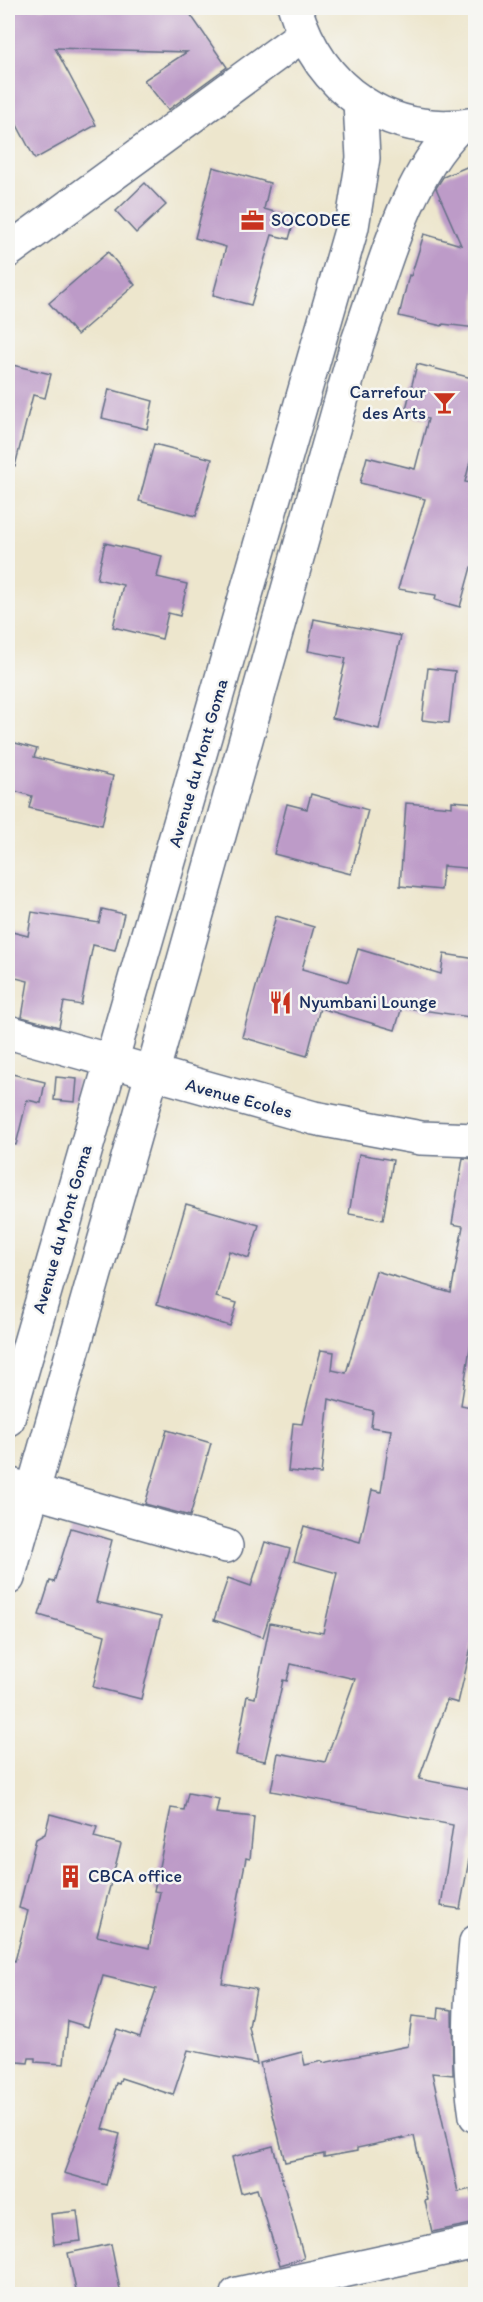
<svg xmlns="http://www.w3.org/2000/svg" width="483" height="2302" font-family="Itim,sans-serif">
	<rect width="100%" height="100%" fill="#f6f6f2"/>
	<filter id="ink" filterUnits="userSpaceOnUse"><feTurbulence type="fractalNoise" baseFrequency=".0167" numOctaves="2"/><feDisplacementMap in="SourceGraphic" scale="12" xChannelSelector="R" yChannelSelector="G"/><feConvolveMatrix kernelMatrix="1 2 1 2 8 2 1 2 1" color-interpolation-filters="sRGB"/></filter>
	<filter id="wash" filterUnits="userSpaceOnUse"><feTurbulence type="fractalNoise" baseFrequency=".008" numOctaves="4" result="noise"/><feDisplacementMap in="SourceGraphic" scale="24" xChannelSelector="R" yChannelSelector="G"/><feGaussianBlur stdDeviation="1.35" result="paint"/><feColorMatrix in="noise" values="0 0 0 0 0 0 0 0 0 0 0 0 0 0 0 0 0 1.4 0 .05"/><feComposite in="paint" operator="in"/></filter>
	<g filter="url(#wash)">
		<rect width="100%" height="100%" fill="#ede6cd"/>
		<g id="blocks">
			<g fill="#bd9bc8">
				<polygon points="8,8 186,8 227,67 168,110 144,80 187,52 55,48 96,125 35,159 8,108"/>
				<polygon points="476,163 476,328 443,324 442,326 399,316 409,275 411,276 424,234 461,245 436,188 443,177"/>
				<polygon points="213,167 270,183 264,209 295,218 289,239 272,235 251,305 213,295 226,247 195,238"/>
				<polygon points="145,183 166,205 136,233 116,211"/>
				<polygon points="108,252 135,285 77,335 49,303"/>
				<polygon points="8,364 51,374 45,398 33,395 15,466 8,465"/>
				<polygon points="417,364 476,379 476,438 465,482 476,484 476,568 471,567 460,607 435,600 436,595 398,589 425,499 360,483 367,457 415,469 428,419 405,413"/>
				<polygon points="109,389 153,401 147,429 102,418"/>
				<polygon points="154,444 212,459 196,516 139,501"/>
				<polygon points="105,543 162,556 157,577 187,584 180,616 168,613 162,639 113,627 123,585 97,579"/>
				<polygon points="314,619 401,636 379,729 332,718 346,658 308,651"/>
				<polygon points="428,668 455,671 449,723 422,720"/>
				<polygon points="8,741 37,749 34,757 113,776 102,825 29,808 32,796 8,789"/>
				<polygon points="311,794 368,810 351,874 274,854 287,804 307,809"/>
				<polygon points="452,801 476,803 476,869 443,866 441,890 400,886 406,803 452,807"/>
				<polygon points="102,909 124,914 115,950 93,945 81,1005 64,1002 59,1027 22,1017 28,981 8,976 8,931 28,936 32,912 99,923"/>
				<polygon points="276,916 314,927 302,969 348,982 358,949 441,974 444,954 476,959 476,1018 402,1007 395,1030 320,1008 307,1056 242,1037"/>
				<polygon points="8,1073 45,1082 41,1103 27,1100 16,1145 8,1144"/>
				<polygon points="56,1077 77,1079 75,1102 54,1100"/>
				<polygon points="359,1154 393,1160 383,1220 349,1214"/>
				<polygon points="463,1158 476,1159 476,1310 461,1405 476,1408 476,1626 458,1703 447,1700 419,1779 476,1790 476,1822 460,1909 441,1906 453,1825 271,1791 278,1753 325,1762 355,1679 291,1664 287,1681 283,1680 265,1761 236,1755 247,1696 255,1698 270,1623 323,1633 337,1573 294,1561 304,1526 360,1542 372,1490 381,1492 391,1430 371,1427 373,1411 329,1399 321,1474 288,1471 293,1423 302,1424 321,1350 334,1352 332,1370 346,1373 376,1271 451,1293 463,1226 452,1224"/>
				<polygon points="186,1204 259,1225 249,1258 229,1251 216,1297 237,1303 230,1326 157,1304"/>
				<polygon points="167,1430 211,1443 190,1516 145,1504"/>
				<polygon points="71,1528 112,1540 96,1602 161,1617 141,1699 93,1687 105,1635 39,1615 50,1581 54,1582"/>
				<polygon points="265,1542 290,1549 263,1637 214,1620 228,1578 251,1586"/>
				<polygon points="188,1793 219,1799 216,1813 254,1817 250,1859 246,1858 222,1983 256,1989 249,2027 257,2064 188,2050 173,2095 121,2078 119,2084 116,2083 103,2129 120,2134 106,2185 64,2173 117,2029 140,2037 156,1989 103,1976 88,2027 68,2021 64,2064 35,2062 35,2058 29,2058 28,2063 8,2061 8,1959 15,1961 28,1911 19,1908 36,1839 45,1834 50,1814 97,1827 94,1837 121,1844 97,1936 149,1948 160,1892 154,1891 171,1808 184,1810"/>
				<polygon points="439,2008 452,2010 453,2075 432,2073 458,2192 471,2189 476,2208 476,2223 432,2232 425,2201 428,2200 414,2136 357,2148 357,2151 324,2157 324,2154 285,2162 260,2063 302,2052 305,2065 322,2061 323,2063 408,2046 412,2016 438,2019"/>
				<polygon points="273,2146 304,2258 280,2265 257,2189 241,2193 232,2157"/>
				<polygon points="77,2211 81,2241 54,2244 51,2214"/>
				<polygon points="111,2244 121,2295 77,2295 68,2253"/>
			</g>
		</g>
	</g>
	<g filter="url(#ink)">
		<use href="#blocks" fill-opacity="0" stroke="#646f85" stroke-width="1.5"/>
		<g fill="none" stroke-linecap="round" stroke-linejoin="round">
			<defs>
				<g id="minor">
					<polyline points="8,251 304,34"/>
					<polyline points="8,1032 314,1118 421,1138 476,1140"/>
					<polyline points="8,1419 352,227 363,158 360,102"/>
					<polyline points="8,1484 226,1546"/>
					<path d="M 8,1578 L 152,1074 L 357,344 C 383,272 403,182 458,127"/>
					<path d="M 476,1942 C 470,2000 467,2059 476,2116"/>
					<polyline points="237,2294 476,2242"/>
				</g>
				<path id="major" d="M 295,8 C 320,90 388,139 476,124"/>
			</defs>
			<use href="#minor" stroke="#646f85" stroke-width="36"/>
			<use href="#major" stroke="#646f85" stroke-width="36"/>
			<use href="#minor" stroke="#fff" stroke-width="33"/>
			<use href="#major" stroke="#fff" stroke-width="33"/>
		</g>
	</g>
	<defs>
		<symbol id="office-bare" viewBox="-9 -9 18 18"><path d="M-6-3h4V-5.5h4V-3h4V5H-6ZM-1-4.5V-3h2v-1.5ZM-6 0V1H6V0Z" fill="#c8321e" stroke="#f6f6f2" stroke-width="2.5" paint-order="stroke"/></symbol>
		<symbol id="bar-bare" viewBox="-9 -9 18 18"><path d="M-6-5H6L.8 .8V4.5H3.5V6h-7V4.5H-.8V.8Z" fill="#c8321e" stroke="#f6f6f2" stroke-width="2.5" paint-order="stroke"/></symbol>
		<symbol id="restaurant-bare" viewBox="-9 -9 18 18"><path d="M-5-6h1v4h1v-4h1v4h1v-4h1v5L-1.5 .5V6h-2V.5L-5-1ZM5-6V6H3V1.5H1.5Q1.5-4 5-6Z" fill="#c8321e" stroke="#f6f6f2" stroke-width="2.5" paint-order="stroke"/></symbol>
		<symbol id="building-bare" viewBox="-9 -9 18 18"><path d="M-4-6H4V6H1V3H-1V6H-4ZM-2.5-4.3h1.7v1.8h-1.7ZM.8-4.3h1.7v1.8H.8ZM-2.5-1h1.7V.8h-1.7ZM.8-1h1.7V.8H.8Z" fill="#c8321e" stroke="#f6f6f2" stroke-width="2.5" paint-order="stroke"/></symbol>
	</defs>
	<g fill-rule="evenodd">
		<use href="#office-bare" x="236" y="204" width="33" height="33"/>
		<use href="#bar-bare" x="428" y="386" width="33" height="33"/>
		<use href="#restaurant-bare" x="264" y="986" width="33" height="33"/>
		<use href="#building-bare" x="54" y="1860" width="33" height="33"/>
	</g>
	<g text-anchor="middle" stroke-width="5" stroke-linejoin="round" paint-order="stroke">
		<g font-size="18" fill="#1b2f5e" stroke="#f6f6f2" text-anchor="start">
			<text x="271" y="226">SOCODEE</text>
			<text x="426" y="398" text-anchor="end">Carrefour<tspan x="426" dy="21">des Arts</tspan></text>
			<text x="299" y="1008">Nyumbani Lounge</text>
			<text x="88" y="1882">CBCA office</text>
		</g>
		<g font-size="18" fill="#1b2f5e" stroke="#f6f6f2">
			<text transform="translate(198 763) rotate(-74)" y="6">Avenue du Mont Goma</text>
			<text transform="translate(239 1098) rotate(15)" y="6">Avenue Ecoles</text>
			<text transform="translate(62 1229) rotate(-74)" y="6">Avenue du Mont Goma</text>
		</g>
	</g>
	<rect width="483" height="2302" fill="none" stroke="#f6f6f2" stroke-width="30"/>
</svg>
